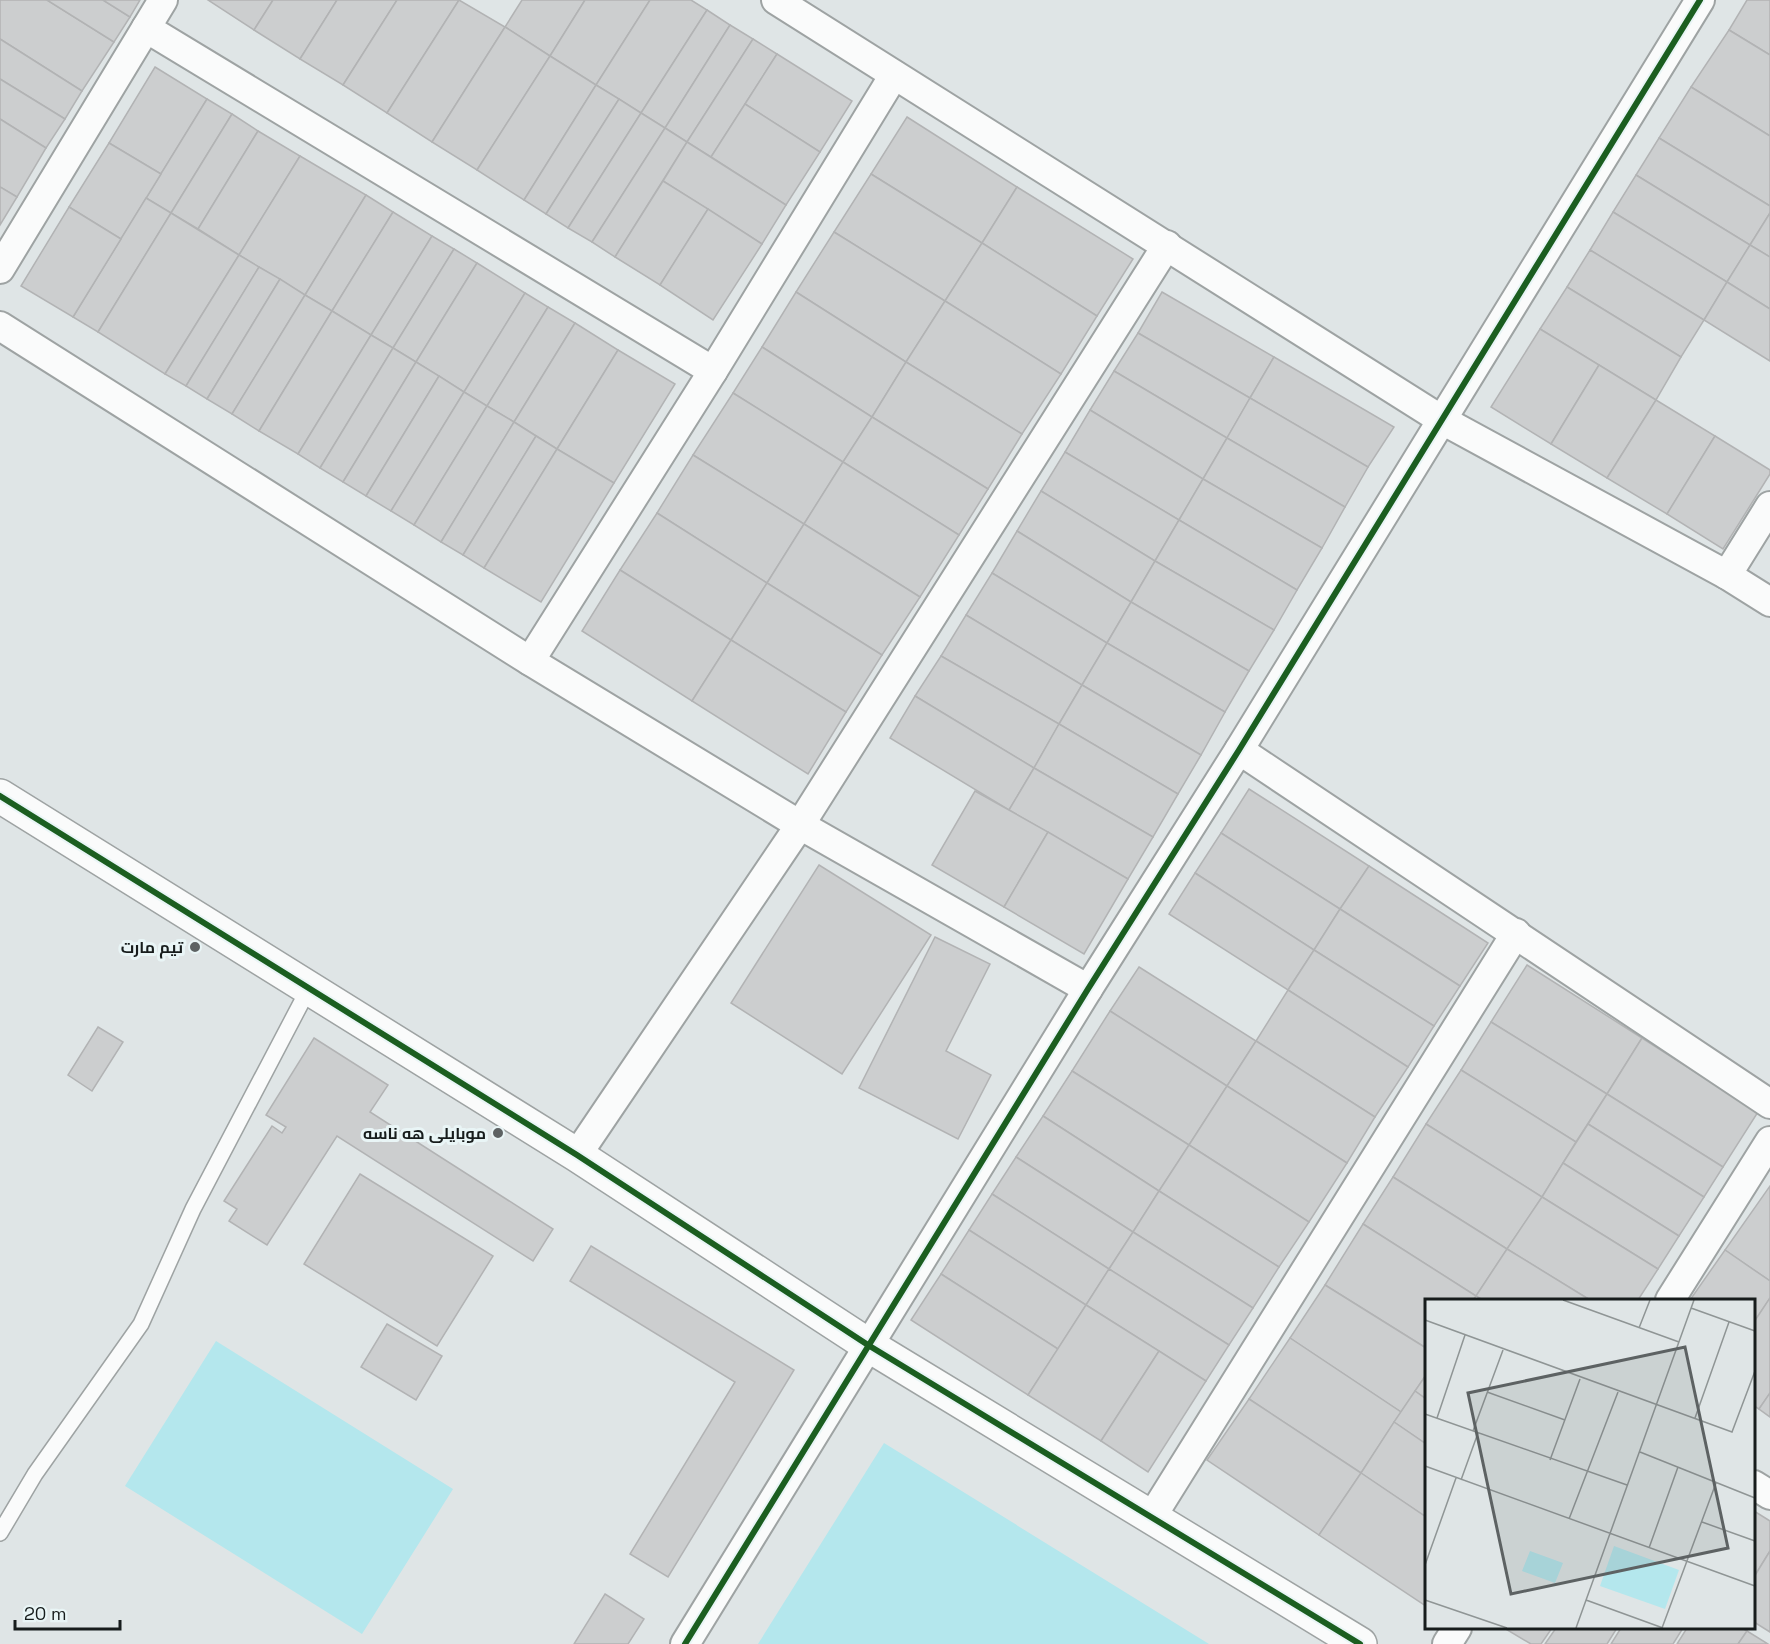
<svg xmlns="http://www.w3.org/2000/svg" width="1770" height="1644" font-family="'Space Grotesk',Cairo,sans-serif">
	<rect width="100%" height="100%" fill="#dfe5e6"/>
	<g fill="#b4e7ed">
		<polygon points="216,1341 453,1489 362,1634 125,1486"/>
		<polygon points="884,1443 1209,1644 758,1644"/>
	</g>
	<g fill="#cccecf" stroke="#b2b3b4" stroke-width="1.5">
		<polygon points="0,0 47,0 114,42 82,91 0,39"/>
		<polygon points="47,0 103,0 130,17 114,42"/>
		<polygon points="103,0 140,0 130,17"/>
		<polygon points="208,0 273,0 254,30"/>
		<polygon points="273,0 337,0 300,59 254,30"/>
		<polygon points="337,0 397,0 343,85 300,59"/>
		<polygon points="397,0 459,0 387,113 343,85"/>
		<polygon points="459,0 505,27 432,142 387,113"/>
		<polygon points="522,0 585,0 550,56 505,27"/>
		<polygon points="585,0 650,0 596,85 550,56"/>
		<polygon points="650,0 691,0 707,10 641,113 596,85"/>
		<polygon points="1747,0 1770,0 1770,55 1729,30"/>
		<polygon points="707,10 730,25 665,128 641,113"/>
		<polygon points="730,25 753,39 687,142 665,128"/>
		<polygon points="505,27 550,56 477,170 432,142"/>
		<polygon points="1729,30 1770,55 1770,136 1691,87"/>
		<polygon points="0,39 82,91 65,119 0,79"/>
		<polygon points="753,39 777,54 711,157 687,142"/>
		<polygon points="777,54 852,101 820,152 745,104"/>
		<polygon points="550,56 596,85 524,200 477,170"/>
		<polygon points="155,67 207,99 161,174 109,143"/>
		<polygon points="0,79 65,119 46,148 0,119"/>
		<polygon points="596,85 619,99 546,214 524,200"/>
		<polygon points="1691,87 1770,136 1770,206 1659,138"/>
		<polygon points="207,99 232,114 171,213 146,198"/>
		<polygon points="619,99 641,113 568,228 546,214"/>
		<polygon points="745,104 820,152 786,205 711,157"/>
		<polygon points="641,113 665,128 592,242 568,228"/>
		<polygon points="232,114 258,131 198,229 171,213"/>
		<polygon points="907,117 1017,187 982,243 871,174"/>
		<polygon points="0,119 46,148 17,197 0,187"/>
		<polygon points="665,128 687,142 615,257 592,242"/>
		<polygon points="258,131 300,156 239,255 198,229"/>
		<polygon points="1659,138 1770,206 1770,213 1750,245 1636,175"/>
		<polygon points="687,142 786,205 762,244 663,181"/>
		<polygon points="109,143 161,174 121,239 69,207"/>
		<polygon points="300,156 366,195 305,295 239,255"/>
		<polygon points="871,174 982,243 945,301 834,232"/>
		<polygon points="1636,175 1750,245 1727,282 1613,212"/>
		<polygon points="663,181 708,209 660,285 615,257"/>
		<polygon points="0,187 17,197 0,225"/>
		<polygon points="1017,187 1133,259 1097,316 982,243"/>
		<polygon points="366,195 393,212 332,311 305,295"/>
		<polygon points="146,198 171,213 98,332 73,317"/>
		<polygon points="69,207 121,239 73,317 21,286"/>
		<polygon points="708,209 762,244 713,320 660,285"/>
		<polygon points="393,212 432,236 371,335 332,311"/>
		<polygon points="1613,212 1727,282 1704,320 1590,250"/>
		<polygon points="171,213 239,255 165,374 98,332"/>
		<polygon points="1770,213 1770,257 1750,245"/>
		<polygon points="834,232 945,301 906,362 796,292"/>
		<polygon points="432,236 454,249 393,348 371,335"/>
		<polygon points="982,243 1097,316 1061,374 945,301"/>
		<polygon points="1750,245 1770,257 1770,309 1727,282"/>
		<polygon points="454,249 477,263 416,362 393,348"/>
		<polygon points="1590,250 1704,320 1681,357 1567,287"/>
		<polygon points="239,255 259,267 186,386 165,374"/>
		<polygon points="477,263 525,293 464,392 416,362"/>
		<polygon points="259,267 280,279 207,399 186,386"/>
		<polygon points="280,279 305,295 232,414 207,399"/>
		<polygon points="1727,282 1770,309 1770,361 1704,320"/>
		<polygon points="1567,287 1681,357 1656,400 1540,329"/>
		<polygon points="796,292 906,362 872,417 762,347"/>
		<polygon points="1162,292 1274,357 1250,398 1138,333"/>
		<polygon points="525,293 548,307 487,406 464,392"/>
		<polygon points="305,295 332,311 259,431 232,414"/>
		<polygon points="945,301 1061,374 1022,434 906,362"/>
		<polygon points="548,307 575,323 514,422 487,406"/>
		<polygon points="332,311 371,335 298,454 259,431"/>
		<polygon points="575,323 618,350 557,449 514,422"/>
		<polygon points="1540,329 1599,365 1551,444 1491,407"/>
		<polygon points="1138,333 1250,398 1227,438 1114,371"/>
		<polygon points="371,335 393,348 320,468 298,454"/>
		<polygon points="762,347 872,417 843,462 733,393"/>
		<polygon points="393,348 416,362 343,482 320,468"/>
		<polygon points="618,350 675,384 614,483 557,449"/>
		<polygon points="1274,357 1394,427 1368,467 1250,398"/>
		<polygon points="416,362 439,376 366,496 343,482"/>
		<polygon points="906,362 1022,434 988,489 872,417"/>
		<polygon points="1599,365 1656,400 1607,478 1551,444"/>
		<polygon points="1114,371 1227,438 1203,479 1090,410"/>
		<polygon points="439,376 464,392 391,511 366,496"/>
		<polygon points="464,392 487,406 414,525 391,511"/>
		<polygon points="733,393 843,462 804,524 693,455"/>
		<polygon points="1250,398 1368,467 1345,507 1227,438"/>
		<polygon points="1656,400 1715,436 1667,514 1607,478"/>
		<polygon points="487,406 514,422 441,542 414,525"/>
		<polygon points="1090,410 1203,479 1179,520 1065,452"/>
		<polygon points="872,417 988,489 959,535 843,462"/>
		<polygon points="514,422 536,436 463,555 441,542"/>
		<polygon points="536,436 557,449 484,568 463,555"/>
		<polygon points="1715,436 1770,470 1770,474 1723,549 1667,514"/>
		<polygon points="1227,438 1345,507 1322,548 1203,479"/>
		<polygon points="557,449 614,483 541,602 484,568"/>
		<polygon points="1065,452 1179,520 1155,561 1041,491"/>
		<polygon points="693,455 804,524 767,583 657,513"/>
		<polygon points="843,462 959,535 920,597 804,524"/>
		<polygon points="1203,479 1322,548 1297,590 1179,520"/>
		<polygon points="1041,491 1155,561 1131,602 1017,531"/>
		<polygon points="657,513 767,583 731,640 620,570"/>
		<polygon points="1179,520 1297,590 1274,630 1155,561"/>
		<polygon points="804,524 920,597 882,655 767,583"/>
		<polygon points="1017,531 1131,602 1107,643 992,573"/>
		<polygon points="1155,561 1274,630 1249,671 1131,602"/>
		<polygon points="620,570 731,640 692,701 582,631"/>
		<polygon points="992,573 1107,643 1082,685 966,615"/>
		<polygon points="767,583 882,655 846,712 731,640"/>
		<polygon points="1131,602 1249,671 1225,712 1107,643"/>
		<polygon points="966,615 1082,685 1059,724 941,656"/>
		<polygon points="731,640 846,712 808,774 692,701"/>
		<polygon points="1107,643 1225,712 1201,755 1082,685"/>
		<polygon points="941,656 1059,724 1034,768 915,696"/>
		<polygon points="1082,685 1201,755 1178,794 1059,724"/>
		<polygon points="915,696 1034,768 1009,810 890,738"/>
		<polygon points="1059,724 1178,794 1153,837 1034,768"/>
		<polygon points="1034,768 1153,837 1128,879 1009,810"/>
		<polygon points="1249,789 1369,866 1340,909 1221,833"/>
		<polygon points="975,791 1048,832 1004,907 932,865"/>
		<polygon points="1048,832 1128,879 1084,954 1004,907"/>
		<polygon points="1221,833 1340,909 1314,950 1195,873"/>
		<polygon points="819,865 931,935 842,1074 731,1003"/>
		<polygon points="1369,866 1488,943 1460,986 1340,909"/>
		<polygon points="1195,873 1314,950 1288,990 1169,914"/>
		<polygon points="1340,909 1460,986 1434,1026 1314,950"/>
		<polygon points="935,937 990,964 946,1051 991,1075 958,1139 859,1088"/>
		<polygon points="1314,950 1434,1026 1408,1067 1288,990"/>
		<polygon points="1527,965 1642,1038 1607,1094 1491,1022"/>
		<polygon points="1139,967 1256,1041 1227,1086 1110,1011"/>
		<polygon points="1288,990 1408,1067 1375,1117 1256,1041"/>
		<polygon points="1110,1011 1227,1086 1189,1145 1072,1071"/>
		<polygon points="1491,1022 1607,1094 1576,1142 1461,1070"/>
		<polygon points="98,1027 123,1042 92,1091 68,1075"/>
		<polygon points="314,1038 388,1085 370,1112 553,1229 533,1261 337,1136 267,1245 229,1221 237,1209 224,1201 272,1126 282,1133 286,1127 266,1115"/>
		<polygon points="1642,1038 1758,1112 1723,1167 1607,1094"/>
		<polygon points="1256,1041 1375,1117 1347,1163 1227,1086"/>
		<polygon points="1461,1070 1576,1142 1542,1197 1426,1124"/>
		<polygon points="1072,1071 1189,1145 1159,1191 1043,1116"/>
		<polygon points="1227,1086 1347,1163 1309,1222 1189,1145"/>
		<polygon points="1607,1094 1723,1167 1704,1197 1588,1124"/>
		<polygon points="1043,1116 1159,1191 1133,1232 1016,1157"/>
		<polygon points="1426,1124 1542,1197 1507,1249 1393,1177"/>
		<polygon points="1588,1124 1704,1197 1679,1236 1563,1163"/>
		<polygon points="1189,1145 1309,1222 1279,1267 1159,1191"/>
		<polygon points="1016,1157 1133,1232 1109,1269 992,1194"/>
		<polygon points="1563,1163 1679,1236 1658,1269 1542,1197"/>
		<polygon points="360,1174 493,1256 437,1346 304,1264"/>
		<polygon points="1393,1177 1507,1249 1476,1296 1363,1224"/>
		<polygon points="1770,1186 1770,1281 1725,1250"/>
		<polygon points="1159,1191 1279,1267 1253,1308 1133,1232"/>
		<polygon points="992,1194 1109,1269 1086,1305 969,1230"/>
		<polygon points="1542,1197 1658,1269 1638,1300 1590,1300 1507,1249"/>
		<polygon points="1363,1224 1476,1296 1473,1300 1426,1300 1426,1348 1325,1285"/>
		<polygon points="969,1230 1086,1305 1058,1349 941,1274"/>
		<polygon points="1133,1232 1253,1308 1229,1345 1109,1269"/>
		<polygon points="591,1246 794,1370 668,1577 630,1554 735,1382 570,1281"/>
		<polygon points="1507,1249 1590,1300 1483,1300 1476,1296"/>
		<polygon points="1725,1250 1770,1281 1770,1298 1754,1322 1754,1300 1690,1300"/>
		<polygon points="1109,1269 1229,1345 1206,1381 1086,1305"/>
		<polygon points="941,1274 1058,1349 1028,1395 911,1320"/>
		<polygon points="1325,1285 1426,1348 1426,1375 1401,1412 1290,1338"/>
		<polygon points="1770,1298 1770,1393 1759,1409 1754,1406 1754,1322"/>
		<polygon points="1086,1305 1159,1351 1101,1441 1028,1395"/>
		<polygon points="387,1324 442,1356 416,1400 361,1367"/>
		<polygon points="1290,1338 1401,1412 1361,1473 1249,1399"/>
		<polygon points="1159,1351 1206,1381 1148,1472 1101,1441"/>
		<polygon points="1426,1375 1426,1399 1415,1391"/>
		<polygon points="1415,1391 1426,1399 1426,1444 1394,1422"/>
		<polygon points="1770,1393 1770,1417 1759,1409"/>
		<polygon points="1249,1399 1361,1473 1319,1535 1207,1460"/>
		<polygon points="1394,1422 1426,1444 1426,1517 1361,1473"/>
		<polygon points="1361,1473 1426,1517 1426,1606 1319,1535"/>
		<polygon points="1754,1511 1770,1521 1770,1551 1754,1577"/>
		<polygon points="1770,1551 1770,1632 1754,1622 1754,1577"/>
		<polygon points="605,1594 644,1619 628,1644 574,1644"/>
		<polygon points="1504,1628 1552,1628 1541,1644 1531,1644"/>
		<polygon points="1556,1628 1617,1628 1607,1644 1545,1644"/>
		<polygon points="1621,1628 1683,1628 1673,1644 1611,1644"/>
		<polygon points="1687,1628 1742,1628 1747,1631 1738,1644 1677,1644"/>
		<polygon points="1747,1631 1768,1644 1738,1644"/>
	</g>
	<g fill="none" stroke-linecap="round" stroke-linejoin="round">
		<defs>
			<polyline id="service" points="0,1533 35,1474 141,1324 193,1209 309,988"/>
			<g id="minor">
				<polyline points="776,0 1442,420 1727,575 1770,602"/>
				<polyline points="146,28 713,371"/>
				<polyline points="0,269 163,0"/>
				<polyline points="0,326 530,661 800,825 1088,989"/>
				<polyline points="1727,575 1770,506"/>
				<polyline points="530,661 713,371 894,75"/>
				<polyline points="1239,750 1770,1104"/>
				<polyline points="577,1155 800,825 1167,245"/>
				<polyline points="1670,1300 1770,1141"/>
				<polyline points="1754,1485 1770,1495"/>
				<polyline points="1151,1518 1516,933"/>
				<polyline points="685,1644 1088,989 1239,750 1700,0"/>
				<polyline points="1447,1644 1457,1628"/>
			</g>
			<polyline id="tertiary" points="0,796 577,1155 868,1345 1360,1644"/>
		</defs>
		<use href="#service" stroke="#9ea3a3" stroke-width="18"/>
		<use href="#minor" stroke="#9ea3a3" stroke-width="32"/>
		<use href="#tertiary" stroke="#9ea3a3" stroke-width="36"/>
		<use href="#service" stroke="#fafbfb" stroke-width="15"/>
		<use href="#minor" stroke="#fafbfb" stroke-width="28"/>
		<use href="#tertiary" stroke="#fafbfb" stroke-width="33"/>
		<defs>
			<g id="cycleway">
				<polyline points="0,796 577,1155 868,1345 1360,1644"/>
				<polyline points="685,1644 1088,989 1239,750 1700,0"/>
			</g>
		</defs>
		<use href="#cycleway" stroke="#e9f5f6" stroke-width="10"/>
		<use href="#cycleway" stroke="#1b5e20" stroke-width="6"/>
	</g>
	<g fill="#5d6263" stroke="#e9f5f6" stroke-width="2">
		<circle cx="195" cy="947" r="6"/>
		<circle cx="498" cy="1133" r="6"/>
	</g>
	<g text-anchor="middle" stroke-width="6" stroke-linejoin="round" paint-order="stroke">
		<g font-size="16" font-weight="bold" fill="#171c1c" stroke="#e9f5f6" text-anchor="end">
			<text x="183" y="953">تیم مارت</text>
			<text x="486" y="1139">موبایلی هه ناسه</text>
		</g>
	</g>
	<g transform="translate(1425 1299)">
		<rect width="330" height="330" fill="#dfe5e6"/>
		<path d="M 189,247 L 254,271 L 240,310 L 175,287 ZM 105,252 L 138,264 L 130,284 L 97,272 Z" fill="#b4e7ed"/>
		<path fill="none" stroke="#8f9595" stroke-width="1.5" d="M 138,1 L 254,43M 266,9 L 330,32M 0,21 L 307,133 L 330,72M 214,29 L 225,1M 62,93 L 140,121M 0,115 L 202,186M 12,119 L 40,36M 270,119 L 304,23M 48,132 L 78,51M 215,153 L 330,199M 125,161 L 155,80M 0,167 L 330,287M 36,181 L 53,134M 144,220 L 193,93M 277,223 L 330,242M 224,249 L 253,168M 0,266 L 31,179M 0,301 L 82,329M 161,301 L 238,329M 151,329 L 269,1M 237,329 L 291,184"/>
		<path fill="#5d6263" fill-opacity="0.15" stroke="#5d6263" stroke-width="3" d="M 260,48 L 303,249 L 86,295 L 43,94 Z"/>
		<rect width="330" height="330" fill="none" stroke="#171c1c" stroke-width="3"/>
	</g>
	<path d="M15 1620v9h105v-9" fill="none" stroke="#171c1c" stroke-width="3"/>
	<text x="24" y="1620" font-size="18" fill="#171c1c" stroke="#e9f5f6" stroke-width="4.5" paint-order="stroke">20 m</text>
</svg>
